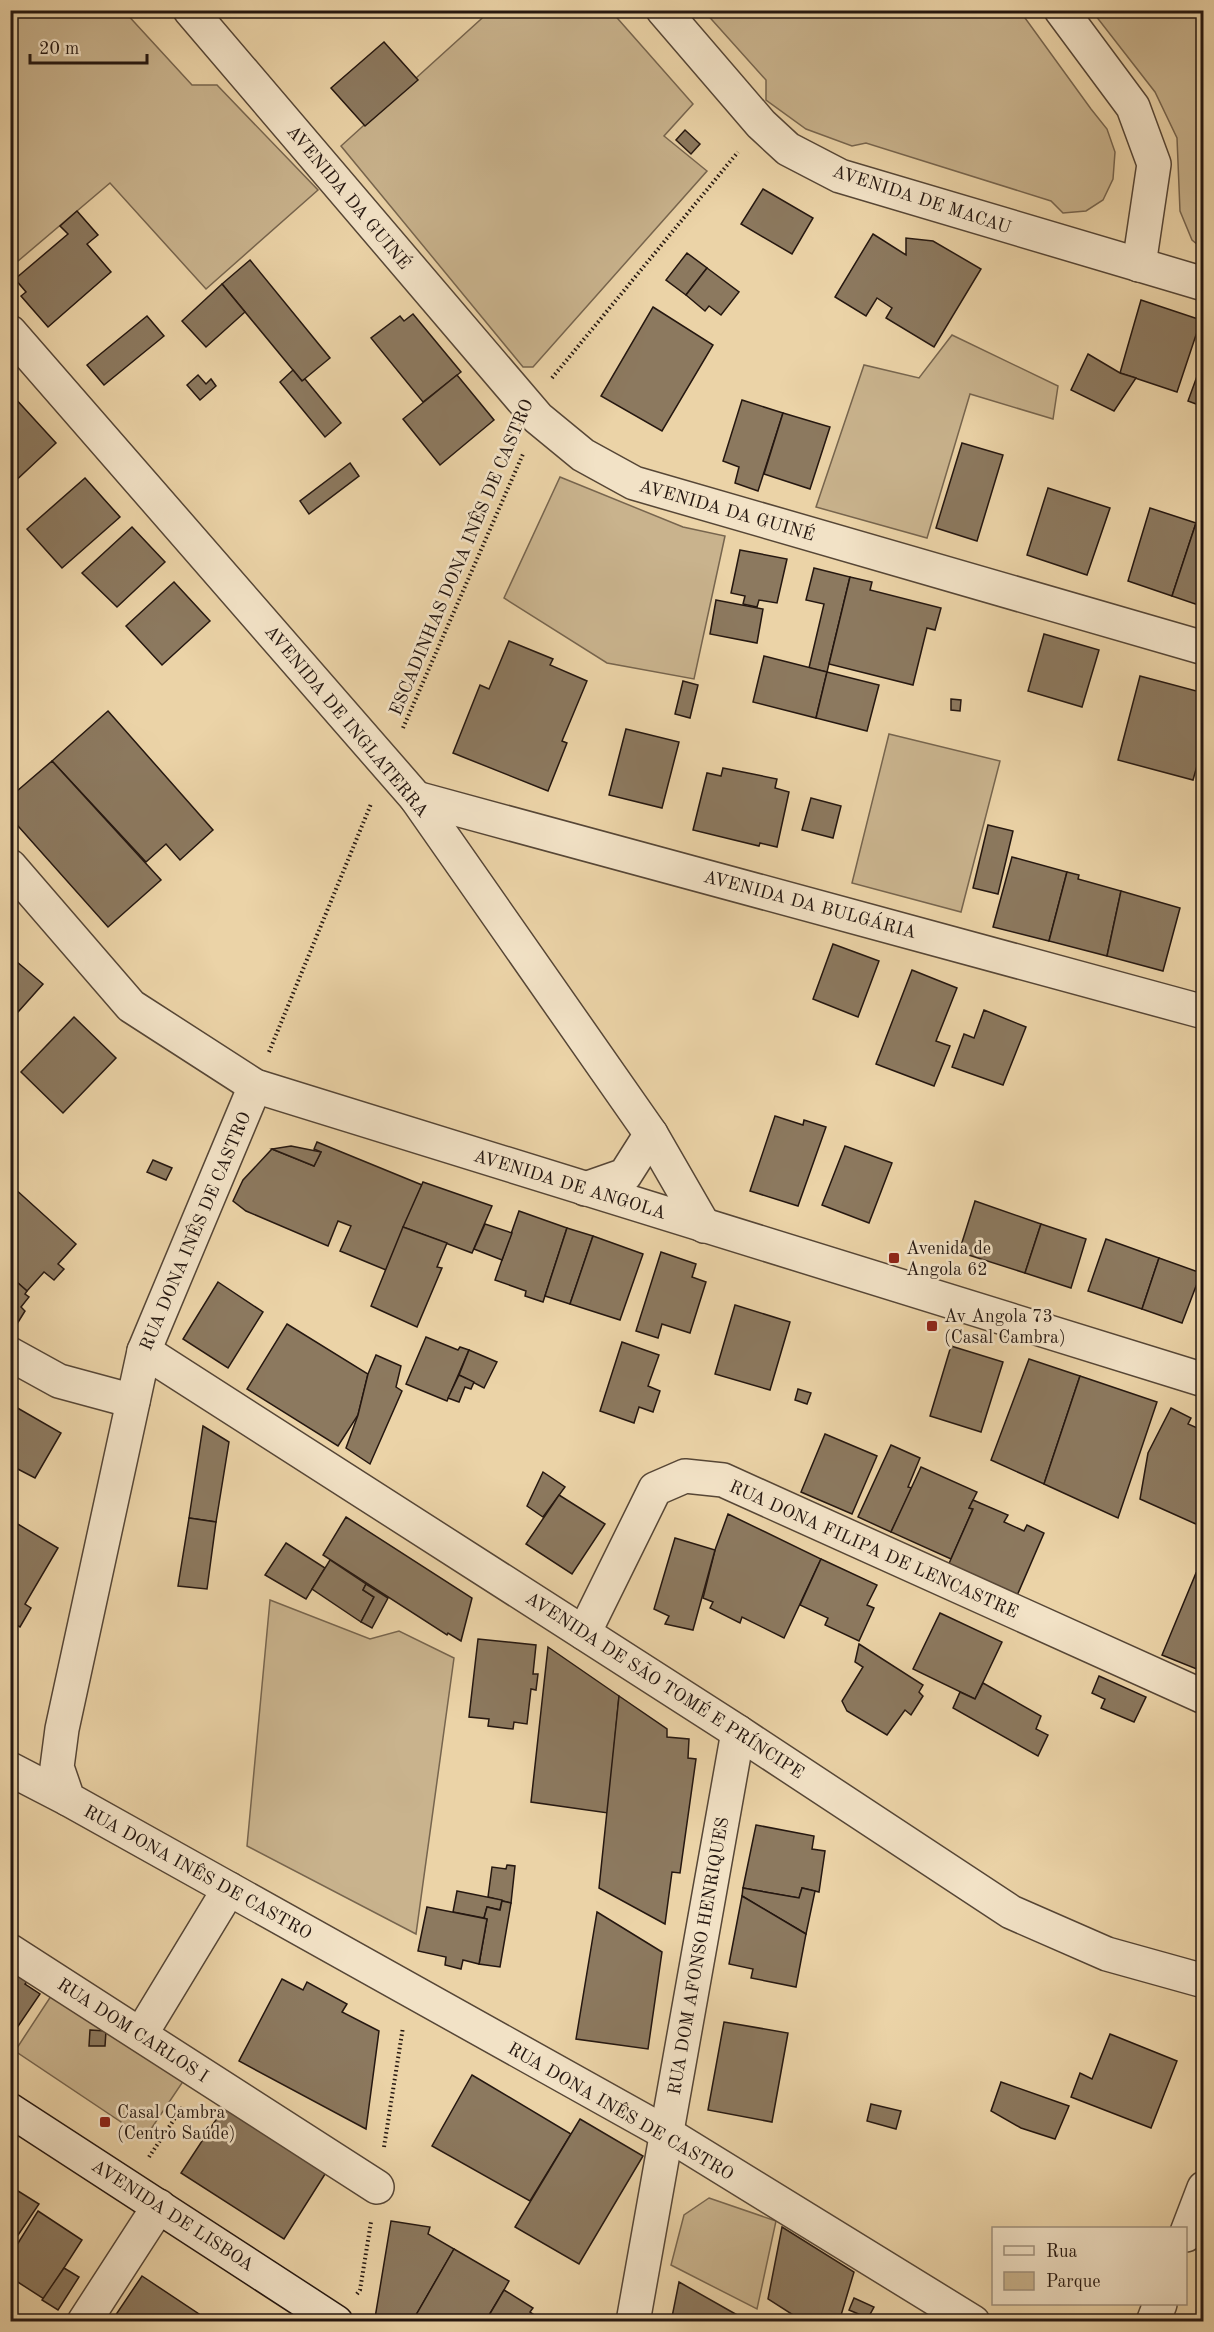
<svg xmlns="http://www.w3.org/2000/svg" width="1214" height="2332" font-family="'Old Standard TT',serif">
	<rect width="100%" height="100%" fill="#ebd3a7"/>
	<filter id="stains"><feTurbulence type="fractalNoise" baseFrequency=".00333" numOctaves="4"/><feColorMatrix values="0 0 0 0 .2 0 0 0 0 .09 0 0 0 0 .02 0 0 0 .5 -.17"/></filter>
	<radialGradient id="worn" r=".72"><stop offset=".6" stop-color="#630" stop-opacity="0"/><stop offset="1" stop-color="#630" stop-opacity=".3"/></radialGradient>
	<g fill="#c9b38d" stroke="#77654e" stroke-width="1.5">
		<polygon points="11,10 124,11 192,85 217,85 318,190 206,289 110,183 11,267"/>
		<polygon points="1194,10 1204,14 1203,249 1192,240 1180,211 1177,138 1155,92 1092,11"/>
		<polygon points="490,11 611,11 693,104 664,136 707,171 533,367 523,367 341,146"/>
		<polygon points="704,11 1020,11 1091,109 1107,129 1115,152 1113,179 1103,200 1086,211 1063,213 1051,201 866,143 852,146 806,129 766,100 766,80"/>
		<polygon points="952,335 1058,386 1053,419 970,394 927,538 816,507 864,365 919,378"/>
		<polygon points="560,477 683,527 725,536 694,679 607,663 504,598"/>
		<polygon points="889,734 1000,761 961,912 852,883"/>
		<polygon points="270,1600 370,1639 399,1631 454,1658 416,1934 247,1846"/>
		<polygon points="53,1993 184,2080 145,2138 15,2051"/>
		<polygon points="709,2198 776,2221 757,2309 671,2265 684,2215"/>
	</g>
	<g fill="#8c795f" stroke="#251710" stroke-width="1.5">
		<polygon points="384,42 418,80 365,126 331,88"/>
		<polygon points="685,130 700,144 691,154 676,140"/>
		<polygon points="763,189 813,218 792,254 741,224"/>
		<polygon points="77,211 98,235 87,244 111,272 48,327 21,296 26,292 15,279 68,234 60,226"/>
		<polygon points="873,234 906,255 906,238 933,241 981,269 934,347 886,318 892,308 877,298 866,316 835,297"/>
		<polygon points="687,253 707,268 686,295 666,280"/>
		<polygon points="250,260 330,358 302,381 222,284"/>
		<polygon points="707,268 739,292 721,315 709,306 705,311 686,295"/>
		<polygon points="222,284 245,312 206,347 182,321"/>
		<polygon points="1141,300 1201,320 1177,392 1120,373"/>
		<polygon points="653,307 713,345 662,431 601,396"/>
		<polygon points="413,314 461,372 423,402 371,338 400,316 404,321"/>
		<polygon points="147,316 164,336 104,385 87,365"/>
		<polygon points="1088,354 1120,373 1136,378 1114,411 1071,390"/>
		<polygon points="1204,357 1204,407 1188,401"/>
		<polygon points="293,370 302,381 305,379 341,423 325,437 280,382"/>
		<polygon points="198,375 206,384 211,379 216,386 200,400 187,385"/>
		<polygon points="457,375 494,420 440,465 403,419"/>
		<polygon points="13,396 56,443 11,485 10,399"/>
		<polygon points="742,400 783,413 758,491 735,483 739,467 723,461"/>
		<polygon points="783,413 830,427 810,489 764,474"/>
		<polygon points="962,443 1003,455 977,541 936,528"/>
		<polygon points="350,463 359,476 309,514 300,501"/>
		<polygon points="85,478 120,517 62,568 27,529"/>
		<polygon points="1048,488 1110,508 1087,575 1027,555"/>
		<polygon points="1150,508 1196,523 1172,596 1128,581"/>
		<polygon points="1196,523 1204,526 1204,607 1172,596"/>
		<polygon points="132,527 165,562 117,607 82,573"/>
		<polygon points="740,550 787,559 777,603 759,600 757,607 743,604 745,596 731,593"/>
		<polygon points="814,568 850,577 827,672 809,668 824,604 806,600"/>
		<polygon points="850,577 872,582 870,590 941,608 935,630 927,628 913,685 829,664"/>
		<polygon points="174,582 210,621 162,665 126,626"/>
		<polygon points="716,600 763,609 757,643 710,634"/>
		<polygon points="1044,634 1099,650 1082,707 1028,691"/>
		<polygon points="509,641 553,659 550,665 587,681 562,741 567,743 548,791 453,753 480,685 489,689"/>
		<polygon points="764,656 827,672 816,718 753,702"/>
		<polygon points="827,672 879,685 867,731 816,718"/>
		<polygon points="1140,676 1204,693 1204,741 1193,780 1118,760"/>
		<polygon points="683,681 698,685 690,718 675,714"/>
		<polygon points="951,699 961,700 960,711 951,710"/>
		<polygon points="108,711 213,830 180,860 166,844 146,862 52,761"/>
		<polygon points="626,729 679,742 662,808 609,795"/>
		<polygon points="52,761 161,880 108,927 10,817 10,797"/>
		<polygon points="723,768 777,779 775,788 789,792 777,847 760,843 759,846 693,830 707,773 721,776"/>
		<polygon points="811,798 841,806 833,838 802,830"/>
		<polygon points="988,825 1013,831 998,894 973,888"/>
		<polygon points="1012,857 1067,872 1049,941 993,927"/>
		<polygon points="1067,872 1079,875 1078,879 1121,891 1107,956 1049,941"/>
		<polygon points="1121,891 1180,908 1163,971 1107,956"/>
		<polygon points="833,944 879,961 858,1017 813,999"/>
		<polygon points="10,956 43,984 10,1021"/>
		<polygon points="912,970 957,988 936,1041 950,1046 934,1086 876,1064"/>
		<polygon points="984,1010 1026,1027 1003,1085 952,1067 964,1034 974,1038"/>
		<polygon points="74,1017 116,1058 63,1113 21,1072"/>
		<polygon points="775,1116 803,1125 804,1120 826,1127 798,1206 750,1191"/>
		<polygon points="317,1142 422,1185 386,1270 340,1251 351,1226 338,1221 328,1246 246,1211 233,1201 243,1180 272,1149 314,1166 321,1152 314,1149"/>
		<polygon points="291,1146 321,1152 314,1166 272,1149"/>
		<polygon points="845,1146 892,1163 869,1223 822,1205"/>
		<polygon points="153,1160 172,1168 166,1180 147,1172"/>
		<polygon points="423,1182 492,1206 472,1253 403,1227"/>
		<polygon points="14,1188 76,1244 58,1264 64,1269 54,1280 44,1272 27,1291 10,1276 10,1192"/>
		<polygon points="975,1201 1041,1224 1025,1273 959,1252"/>
		<polygon points="519,1211 567,1228 543,1302 525,1296 526,1291 495,1280"/>
		<polygon points="485,1224 512,1233 502,1260 474,1249"/>
		<polygon points="1041,1224 1086,1239 1071,1288 1025,1273"/>
		<polygon points="403,1227 447,1243 437,1267 442,1268 417,1327 371,1306"/>
		<polygon points="567,1228 593,1236 570,1304 545,1296"/>
		<polygon points="593,1236 643,1254 620,1320 570,1304"/>
		<polygon points="1106,1239 1159,1258 1142,1309 1088,1291"/>
		<polygon points="661,1252 696,1264 692,1277 706,1282 690,1333 662,1324 658,1338 636,1331"/>
		<polygon points="1159,1258 1201,1273 1182,1323 1142,1309"/>
		<polygon points="10,1276 27,1291 25,1294 29,1297 21,1307 25,1311 17,1324 10,1320"/>
		<polygon points="218,1282 263,1312 228,1368 183,1339"/>
		<polygon points="735,1305 790,1322 770,1390 715,1374"/>
		<polygon points="287,1324 368,1374 358,1415 338,1446 247,1389"/>
		<polygon points="426,1337 458,1350 460,1347 469,1350 447,1401 406,1384"/>
		<polygon points="622,1342 659,1355 648,1386 660,1391 653,1412 639,1407 634,1423 600,1411"/>
		<polygon points="951,1346 1003,1362 981,1432 930,1416"/>
		<polygon points="469,1350 497,1362 484,1388 459,1375"/>
		<polygon points="376,1355 401,1366 396,1387 402,1391 370,1464 346,1448 358,1415 368,1374"/>
		<polygon points="1029,1359 1080,1376 1044,1484 991,1460"/>
		<polygon points="459,1375 474,1382 471,1389 465,1387 459,1402 448,1398"/>
		<polygon points="1080,1376 1157,1402 1118,1518 1044,1484"/>
		<polygon points="798,1389 811,1393 807,1404 795,1400"/>
		<polygon points="14,1406 61,1433 35,1478 10,1465 10,1412"/>
		<polygon points="1171,1408 1191,1418 1188,1424 1204,1431 1204,1512 1198,1525 1140,1499 1148,1453"/>
		<polygon points="203,1426 229,1442 216,1522 189,1518"/>
		<polygon points="825,1434 877,1456 852,1514 801,1492"/>
		<polygon points="891,1445 920,1458 908,1487 912,1488 891,1532 858,1517"/>
		<polygon points="921,1467 977,1492 969,1508 973,1509 951,1559 891,1532"/>
		<polygon points="543,1472 565,1487 543,1517 527,1506"/>
		<polygon points="559,1495 605,1524 572,1574 526,1544"/>
		<polygon points="973,1500 1008,1515 1004,1522 1024,1531 1027,1525 1044,1533 1016,1598 947,1568 973,1509 969,1508"/>
		<polygon points="728,1514 821,1559 784,1638 742,1617 740,1623 710,1608 713,1602 703,1598 715,1550"/>
		<polygon points="346,1517 472,1598 461,1641 448,1633 447,1635 323,1555"/>
		<polygon points="189,1518 216,1522 207,1589 178,1586"/>
		<polygon points="11,1520 58,1548 25,1604 31,1608 20,1627 10,1621"/>
		<polygon points="675,1538 715,1550 693,1630 665,1624 669,1616 654,1609"/>
		<polygon points="286,1543 325,1568 306,1599 265,1575"/>
		<polygon points="821,1559 877,1585 867,1605 874,1608 859,1641 825,1625 828,1618 800,1605"/>
		<polygon points="330,1560 366,1584 363,1590 374,1597 361,1622 312,1589"/>
		<polygon points="1196,1573 1204,1576 1204,1672 1162,1655"/>
		<polygon points="366,1584 388,1598 372,1628 361,1622 374,1597 363,1590"/>
		<polygon points="940,1613 1002,1642 975,1699 913,1669"/>
		<polygon points="478,1639 536,1645 533,1674 538,1674 536,1690 531,1689 527,1724 514,1722 513,1729 488,1726 489,1719 469,1717"/>
		<polygon points="859,1644 923,1685 919,1692 923,1696 911,1715 905,1710 887,1735 847,1711 842,1701 863,1667 855,1662"/>
		<polygon points="548,1647 619,1696 608,1813 531,1802"/>
		<polygon points="1099,1676 1146,1697 1134,1722 1101,1708 1105,1699 1092,1693"/>
		<polygon points="983,1683 1041,1716 1036,1729 1048,1735 1038,1756 953,1708 960,1692 975,1699"/>
		<polygon points="619,1696 667,1729 667,1737 689,1739 688,1758 696,1759 680,1873 672,1872 665,1924 599,1888"/>
		<polygon points="756,1825 814,1836 812,1849 825,1851 819,1892 802,1888 799,1898 743,1888"/>
		<polygon points="507,1865 515,1866 511,1903 488,1897 492,1867 506,1869"/>
		<polygon points="743,1888 799,1898 802,1888 815,1891 806,1934 742,1896"/>
		<polygon points="457,1891 502,1900 500,1910 487,1907 484,1918 453,1912"/>
		<polygon points="742,1896 806,1934 796,1987 751,1978 753,1969 729,1964"/>
		<polygon points="502,1901 511,1903 500,1967 479,1964 487,1919 484,1918 487,1907 500,1910"/>
		<polygon points="427,1907 487,1919 479,1964 463,1960 461,1969 445,1965 446,1957 418,1951"/>
		<polygon points="597,1912 662,1952 648,2049 576,2039"/>
		<polygon points="10,1965 30,1978 25,1984 40,1994 10,2038"/>
		<polygon points="282,1979 303,1990 307,1982 347,2004 342,2012 379,2031 366,2129 239,2061"/>
		<polygon points="724,2022 788,2033 772,2122 708,2110"/>
		<polygon points="90,2030 106,2031 105,2046 89,2046"/>
		<polygon points="1110,2034 1177,2061 1151,2128 1071,2097 1080,2073 1092,2079"/>
		<polygon points="472,2075 571,2134 530,2201 432,2146"/>
		<polygon points="1001,2082 1069,2106 1055,2139 1021,2128 991,2111"/>
		<polygon points="871,2104 901,2111 896,2129 867,2121"/>
		<polygon points="225,2106 327,2171 284,2239 181,2173"/>
		<polygon points="580,2119 643,2156 579,2264 515,2227"/>
		<polygon points="10,2186 39,2204 10,2247"/>
		<polygon points="38,2211 82,2240 44,2299 10,2277 10,2256"/>
		<polygon points="391,2221 430,2227 428,2234 454,2249 412,2322 381,2322 375,2318"/>
		<polygon points="782,2227 854,2272 839,2322 804,2322 768,2299"/>
		<polygon points="454,2249 509,2281 504,2290 485,2322 412,2322"/>
		<polygon points="64,2268 79,2277 58,2310 42,2300"/>
		<polygon points="142,2276 199,2314 194,2322 111,2322"/>
		<polygon points="679,2282 739,2316 738,2322 671,2322"/>
		<polygon points="504,2290 533,2308 530,2312 545,2322 485,2322"/>
		<polygon points="854,2298 874,2307 868,2318 849,2310"/>
	</g>
	<g fill="none" stroke-linecap="round" stroke-linejoin="round">
		<defs>
			<g id="minor">
				<polyline points="190,10 538,418 583,455 634,483 1204,648"/>
				<polyline points="663,10 761,124 788,149 840,176 1204,284"/>
				<polyline points="1061,10 1133,107 1154,164 1139,265"/>
				<polyline points="10,332 416,798 651,1134 704,1226"/>
				<polyline points="416,798 1204,1012"/>
				<polyline points="10,866 131,1006 255,1086 1204,1380"/>
				<polyline points="255,1086 144,1351 62,1729 57,1767 68,1799 666,2133 973,2322"/>
				<polyline points="585,1189 625,1175 651,1134"/>
				<polyline points="144,1351 738,1732 1011,1912 1107,1954 1204,1981"/>
				<polyline points="10,1354 59,1381 133,1401"/>
				<polyline points="584,1633 655,1489 685,1476 723,1480 1204,1697"/>
				<polyline points="10,1769 68,1799"/>
				<polyline points="10,1951 377,2187"/>
				<polyline points="141,2034 229,1889"/>
				<polyline points="84,2322 159,2206"/>
				<polyline points="633,2322 738,1732"/>
			</g>
			<g id="tertiary">
				<polyline points="1186,2235 1204,2188"/>
				<polyline points="1153,2322 1160,2304"/>
			</g>
			<polyline id="secondary" points="10,2110 336,2322"/>
		</defs>
		<use href="#minor" stroke="#564636" stroke-width="36"/>
		<use href="#tertiary" stroke="#564636" stroke-width="36"/>
		<use href="#secondary" stroke="#251710" stroke-width="36"/>
		<g stroke="#251710" stroke-width="4" stroke-dasharray="1.5 3" stroke-linecap="butt">
			<polyline points="552,378 738,152"/>
			<polyline points="403,728 523,454"/>
			<polyline points="269,1052 371,804"/>
			<polyline points="384,2147 403,2027"/>
			<polyline points="149,2157 183,2106"/>
			<polyline points="357,2294 360,2290 371,2222"/>
		</g>
		<use href="#minor" stroke="#f2e2c6" stroke-width="33"/>
		<use href="#tertiary" stroke="#f2e2c6" stroke-width="33"/>
		<use href="#secondary" stroke="#f2e2c6" stroke-width="33"/>
	</g>
	<g fill="#8f2418" stroke="#f2e2c6" stroke-width="2">
		<rect x="888" y="1252" width="12" height="12" rx="3"/>
		<rect x="926" y="1320" width="12" height="12" rx="3"/>
		<rect x="99" y="2116" width="12" height="12" rx="3"/>
	</g>
	<g text-anchor="middle" stroke-width="5" stroke-linejoin="round" paint-order="stroke">
		<g font-size="18" fill="#251710" stroke="#f2e2c6">
			<text transform="translate(349 197) rotate(50)" y="6">AVENIDA DA GUINÉ</text>
			<text transform="translate(922 199) rotate(18)" y="6">AVENIDA DE MACAU</text>
			<text transform="translate(727 510) rotate(16)" y="6">AVENIDA DA GUINÉ</text>
			<text transform="translate(461 557) rotate(-67)" y="6">ESCADINHAS DONA INÊS DE CASTRO</text>
			<text transform="translate(347 721) rotate(50)" y="6">AVENIDA DE INGLATERRA</text>
			<text transform="translate(810 904) rotate(15)" y="6">AVENIDA DA BULGÁRIA</text>
			<text transform="translate(570 1184) rotate(17)" y="6">AVENIDA DE ANGOLA</text>
			<text transform="translate(195 1231) rotate(-67)" y="6">RUA DONA INÊS DE CASTRO</text>
			<text transform="translate(874 1549) rotate(24)" y="6">RUA DONA FILIPA DE LENCASTRE</text>
			<text transform="translate(665 1685) rotate(33)" y="6">AVENIDA DE SÃO TOMÉ E PRÍNCIPE</text>
			<text transform="translate(198 1872) rotate(29)" y="6">RUA DONA INÊS DE CASTRO</text>
			<text transform="translate(698 1956) rotate(-80)" y="6">RUA DOM AFONSO HENRIQUES</text>
			<text transform="translate(133 2030) rotate(33)" y="6">RUA DOM CARLOS I</text>
			<text transform="translate(621 2111) rotate(30)" y="6">RUA DONA INÊS DE CASTRO</text>
			<text transform="translate(173 2215) rotate(33)" y="6">AVENIDA DE LISBOA</text>
		</g>
		<g font-size="18" fill="#251710" stroke="#f2e2c6" text-anchor="start">
			<text x="906" y="1254">Avenida de<tspan x="906" dy="21">Angola 62</tspan></text>
			<text x="944" y="1322">Av Angola 73<tspan x="944" dy="21">(Casal Cambra)</tspan></text>
			<text x="117" y="2118">Casal Cambra<tspan x="117" dy="21">(Centro Saúde)</tspan></text>
		</g>
	</g>
	<rect width="1214" height="2332" fill="none" stroke="#ebd3a7" stroke-width="36"/>
	<rect x="12" y="12" width="1190" height="2308" fill="none" stroke="#251710" stroke-width="3"/>
	<rect x="18" y="18" width="1178" height="2296" fill="none" stroke="#251710" stroke-width="1.5"/>
	<rect x="992" y="2227" width="195" height="78" fill="#f2e2c6" stroke="#a0917d" stroke-width="1.5"/>
	<rect x="1004" y="2246" width="30" height="9" fill="#f2e2c6" stroke="#a0917d" stroke-width="1.5"/>
	<text x="1046" y="2257" font-size="18" fill="#251710">Rua</text>
	<rect x="1004" y="2272" width="30" height="18" fill="#c9b38d" stroke="#a0917d" stroke-width="1.5"/>
	<text x="1046" y="2287" font-size="18" fill="#251710">Parque</text>
	<path d="M30 54v9h117v-9" fill="none" stroke="#251710" stroke-width="3"/>
	<text x="39" y="54" font-size="18" fill="#251710" stroke="#f2e2c6" stroke-width="4.5" paint-order="stroke">20 m</text>
	<rect width="100%" height="100%" filter="url(#stains)"/>
	<rect width="100%" height="100%" fill="url(#worn)"/>
</svg>
